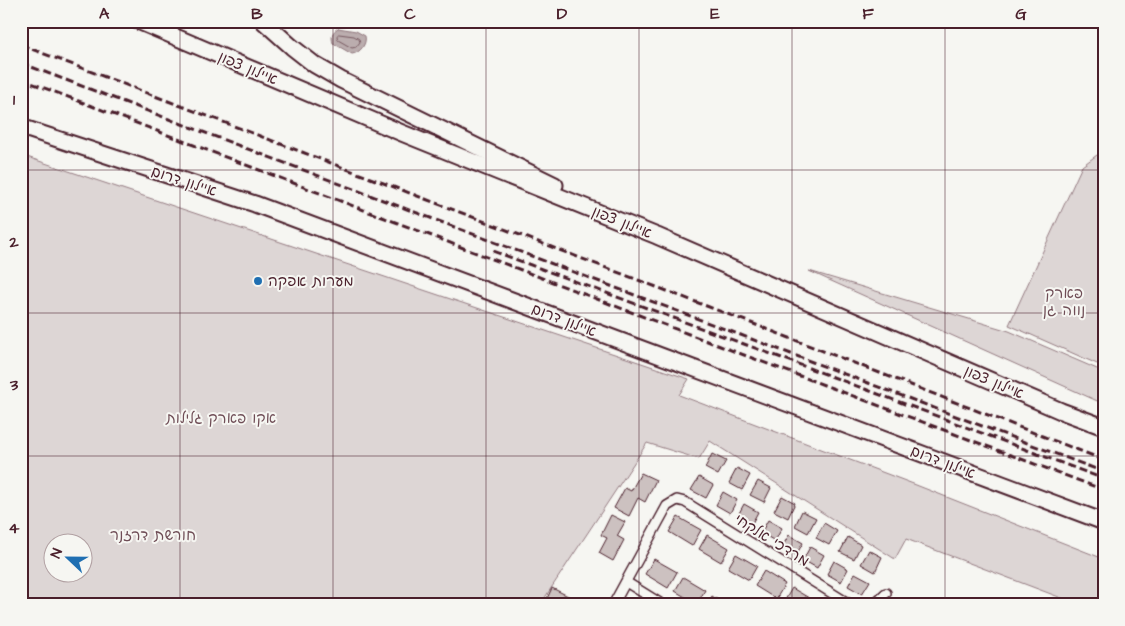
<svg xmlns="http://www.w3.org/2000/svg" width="1125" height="626" font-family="'Architects Daughter','Playpen Sans Hebrew',sans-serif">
	<rect width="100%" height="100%" fill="#f6f6f2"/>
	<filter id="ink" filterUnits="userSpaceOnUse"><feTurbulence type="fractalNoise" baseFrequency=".02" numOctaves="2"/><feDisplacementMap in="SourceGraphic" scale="10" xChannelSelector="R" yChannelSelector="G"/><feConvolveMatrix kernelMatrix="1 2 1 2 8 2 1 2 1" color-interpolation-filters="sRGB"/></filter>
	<g filter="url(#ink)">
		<g fill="#ddd6d5" stroke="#947a80" fill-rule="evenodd">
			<path d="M 21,155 L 689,379 L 679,395 L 916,485 L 1104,559 L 1104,605 L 1080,605 L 906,539 L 895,559 L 710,441 L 699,459 L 647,443 L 540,605 L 21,605 ZM 52,544 L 82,544 L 82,574 L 52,574 Z"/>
			<polygon points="1097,155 1104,157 1104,367 1009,325 1082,166"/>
			<polygon points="809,271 1009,331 1104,372 1104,404"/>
		</g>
		<path fill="#bbadae" stroke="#8e747a" d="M 338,28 L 356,31 L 365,36 C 367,44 360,53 352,54 L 333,43 C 331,36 332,32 338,28 Z"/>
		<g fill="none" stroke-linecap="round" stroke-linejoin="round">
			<polygon stroke="#77585f" stroke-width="1" points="339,34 354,36 359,39 360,42 356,47 352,48 338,40 337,36"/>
		</g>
		<g fill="#ccc1c0" stroke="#4a1f2b">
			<polygon points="712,454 726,461 718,475 705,468"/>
			<polygon points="737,468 750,475 742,490 729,483"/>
			<polygon points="641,473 656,480 645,502 638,498 629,516 614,508 625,488 631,491"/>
			<polygon points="699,477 713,485 706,498 691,490"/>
			<polygon points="758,481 771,488 764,502 750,495"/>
			<polygon points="723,492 737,500 730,513 716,505"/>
			<polygon points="782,496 795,503 788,518 774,511"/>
			<polygon points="744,504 758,512 751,525 737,517"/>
			<polygon points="802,511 816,518 808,533 795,526"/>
			<polygon points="611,515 625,522 617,536 624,540 613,561 599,553 607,538 601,535"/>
			<polygon points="678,517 701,530 692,546 669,532"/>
			<polygon points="768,520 782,528 775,541 761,533"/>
			<polygon points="824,523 837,531 829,545 816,538"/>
			<polygon points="707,535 729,548 721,562 699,549"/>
			<polygon points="789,535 803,543 796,555 782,547"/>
			<polygon points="848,537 861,545 854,559 840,552"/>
			<polygon points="810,547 824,555 817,568 803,560"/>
			<polygon points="869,550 882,557 875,572 861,564"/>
			<polygon points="736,554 757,566 749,580 728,568"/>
			<polygon points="654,559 677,572 668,588 645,574"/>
			<polygon points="834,561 848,569 841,582 827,574"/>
			<polygon points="764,571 785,584 776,599 755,586"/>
			<polygon points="855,573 870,581 862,594 848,586"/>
			<polygon points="683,577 705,590 697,604 675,591"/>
			<polygon points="552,588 576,600 574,605 544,605"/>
			<polygon points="792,588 814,601 812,605 789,605 784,602"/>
			<polygon points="712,596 726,605 707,605"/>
		</g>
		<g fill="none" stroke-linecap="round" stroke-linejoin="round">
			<defs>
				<g id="street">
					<polyline points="626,582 663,605"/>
					<polyline points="613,605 667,506 677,500 685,502 851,605"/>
					<polyline points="873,605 886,593"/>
				</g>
				<g id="highway">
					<polyline points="138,21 402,133 657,236 1061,411 1104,427"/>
					<polyline points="263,21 292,47 315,65 341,80 555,185"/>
					<polyline points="21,127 255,204 1104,522"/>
				</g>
			</defs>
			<use href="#street" stroke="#4a1f2b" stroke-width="12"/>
			<use href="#highway" stroke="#4a1f2b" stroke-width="19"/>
			<use href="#street" stroke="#f6f6f2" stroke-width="9"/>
			<use href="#highway" stroke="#f6f6f2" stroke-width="15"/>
			<g stroke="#4a1f2b" stroke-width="3" stroke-dasharray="8 4" stroke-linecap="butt">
				<polyline points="21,45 751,323 1104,460"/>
				<polyline points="21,63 343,185 1104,472"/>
				<polyline points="21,79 720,346 1104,490"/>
				<polyline points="493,251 833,377 1104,479"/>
			</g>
		</g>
	</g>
	<path fill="none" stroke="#4a1f2b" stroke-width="1" stroke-opacity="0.55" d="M 180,21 L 180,605M 333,21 L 333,605M 486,21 L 486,605M 639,21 L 639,605M 792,21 L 792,605M 945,21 L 945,605M 21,170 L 1104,170M 21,313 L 1104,313M 21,456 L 1104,456"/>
	<circle fill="#1f6fb2" stroke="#f6f6f2" stroke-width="2" cx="258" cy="281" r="5"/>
	<g text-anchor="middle" stroke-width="4" stroke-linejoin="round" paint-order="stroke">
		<g font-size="15" fill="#4a1f2b" stroke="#f6f6f2">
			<text transform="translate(248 68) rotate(23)" y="5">איילון צפון</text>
			<text transform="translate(184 181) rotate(18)" y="5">איילון דרום</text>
			<text transform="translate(622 222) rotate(22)" y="5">איילון צפון</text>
			<text transform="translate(564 320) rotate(21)" y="5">איילון דרום</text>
			<text transform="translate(994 382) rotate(23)" y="5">איילון צפון</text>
			<text transform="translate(943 462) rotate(21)" y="5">איילון דרום</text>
			<text transform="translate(772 540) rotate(32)" y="5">מרדכי אלקחי</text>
		</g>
		<g font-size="15" fill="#4a1f2b" stroke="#f6f6f2" text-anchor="start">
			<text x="268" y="286">מערות אפקה</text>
		</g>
		<g font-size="15" fill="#6f4d56" stroke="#f6f6f2">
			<text x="1064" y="298">פארק<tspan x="1064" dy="17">נווה גן</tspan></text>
			<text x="221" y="423">אקו פארק גלילות</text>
			<text x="153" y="540">חורשת דרזנר</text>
		</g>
	</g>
	<rect width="1125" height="626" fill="none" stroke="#f6f6f2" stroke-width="55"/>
	<g transform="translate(68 558) rotate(292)"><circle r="24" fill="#f6f6f2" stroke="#b1a0a2"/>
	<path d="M0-4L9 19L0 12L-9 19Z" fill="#1f6fb2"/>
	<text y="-8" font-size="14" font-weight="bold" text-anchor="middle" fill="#4a1f2b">N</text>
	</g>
	<rect x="28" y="28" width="1070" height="570" fill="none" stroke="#4a1f2b" stroke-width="2"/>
	<g font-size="16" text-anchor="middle" font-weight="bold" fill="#4a1f2b">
		<text x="104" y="19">A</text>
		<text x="257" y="19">B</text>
		<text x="410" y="19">C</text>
		<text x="562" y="19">D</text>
		<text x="715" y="19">E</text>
		<text x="868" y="19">F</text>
		<text x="1021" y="19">G</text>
		<text x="14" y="105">1</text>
		<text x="14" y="247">2</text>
		<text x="14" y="390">3</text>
		<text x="14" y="533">4</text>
	</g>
</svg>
